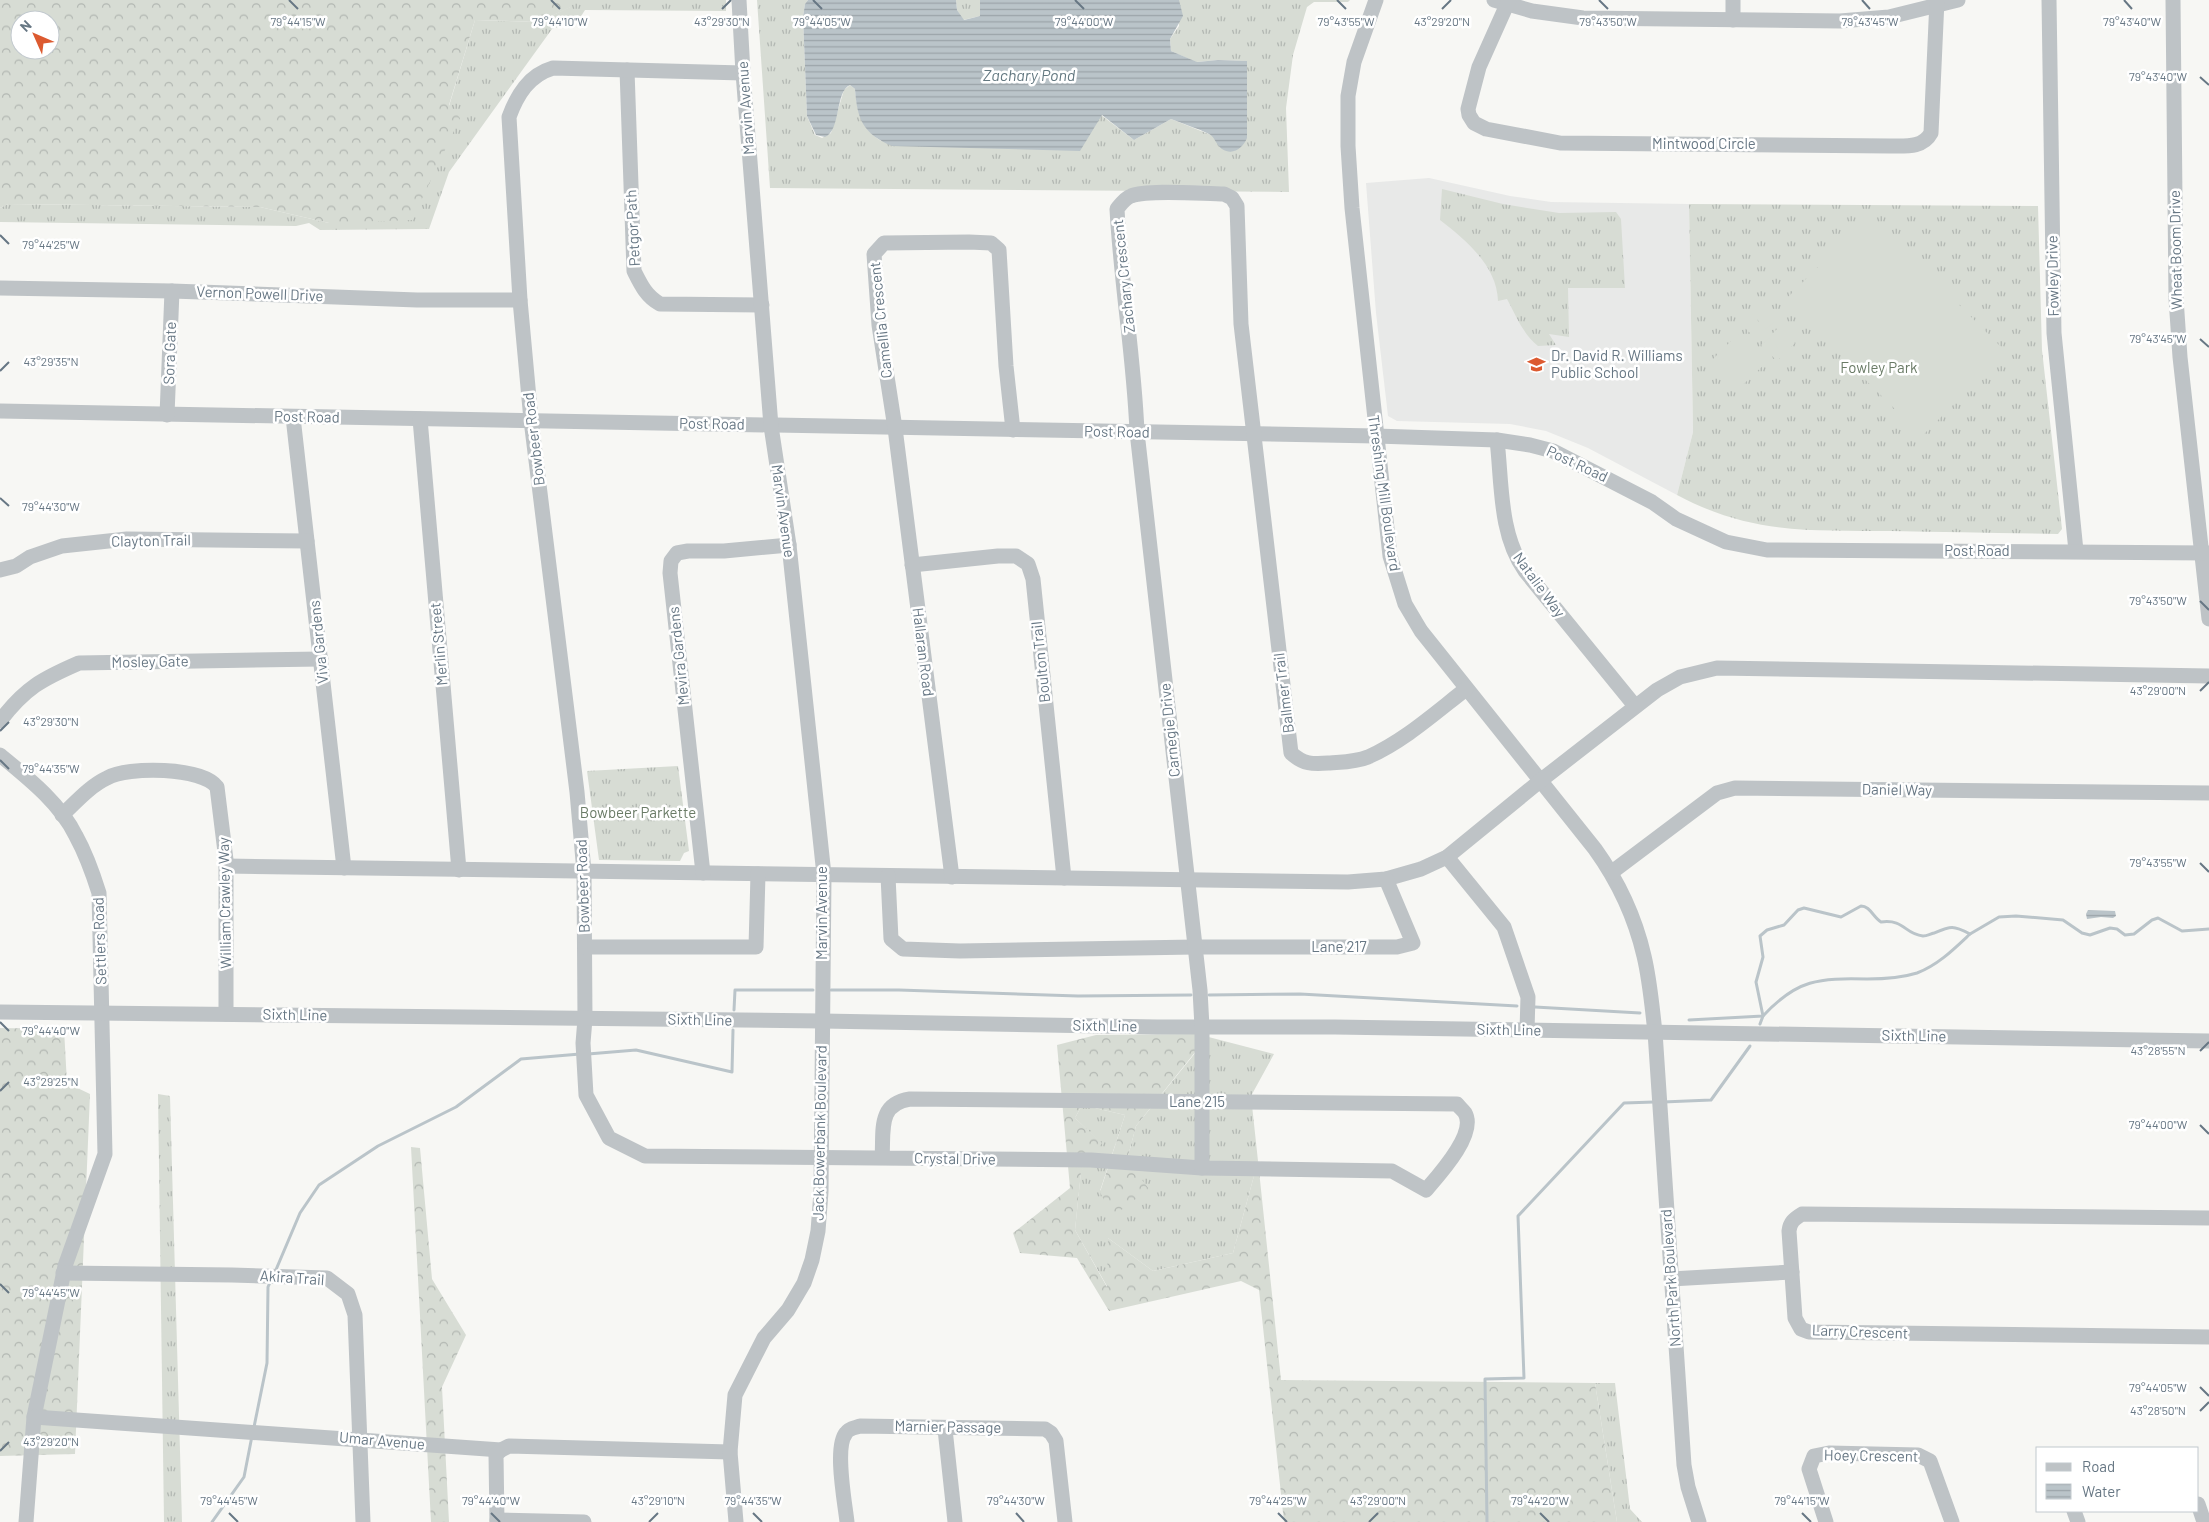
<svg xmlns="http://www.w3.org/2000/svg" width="2209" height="1522" font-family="Barlow,sans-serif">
	<defs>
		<pattern id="grass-tufts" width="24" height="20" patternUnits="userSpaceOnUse" patternTransform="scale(1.25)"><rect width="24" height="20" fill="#d7dcd4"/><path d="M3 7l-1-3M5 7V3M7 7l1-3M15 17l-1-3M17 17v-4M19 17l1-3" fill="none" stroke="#b2b7b2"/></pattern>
		<pattern id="forest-crowns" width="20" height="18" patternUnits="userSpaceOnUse" patternTransform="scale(1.25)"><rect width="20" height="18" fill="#d7dcd4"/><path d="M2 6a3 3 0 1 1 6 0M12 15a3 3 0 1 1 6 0" fill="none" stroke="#b2b7b2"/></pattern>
		<pattern id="water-rules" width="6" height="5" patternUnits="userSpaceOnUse" patternTransform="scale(1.25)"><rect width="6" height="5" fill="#bac4c9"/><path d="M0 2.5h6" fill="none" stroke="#9ba4a9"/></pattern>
	</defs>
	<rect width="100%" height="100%" fill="#f7f7f4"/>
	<polygon fill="#e8e9e8" points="1429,178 1510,196 1551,202 1689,204 1693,432 1677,495 1588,448 1546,431 1510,424 1397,421 1388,416 1376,313 1366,183"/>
	<g fill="url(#grass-tufts)">
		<polygon points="571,0 726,0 726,11 585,10 578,21 552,29 449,172 429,229 320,230 309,223 296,226 0,222 0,208 8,204 260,207 329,223 449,106 475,20 538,22 570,7"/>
		<path d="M 757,0 L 808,0 L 805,4 L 803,17 L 807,116 L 815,135 L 822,138 L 831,133 L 844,90 L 850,85 L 855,89 C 857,111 861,128 881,141 L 1101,115 L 1134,140 L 1171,119 L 1211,135 L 1247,61 L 1218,60 L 1196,62 L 1171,51 L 1170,39 L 1179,26 L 1179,0 L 1350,0 L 1348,2 L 1314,2 L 1307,7 L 1293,55 L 1286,108 L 1289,192 L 770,188 Z"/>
		<polygon points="956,0 980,0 980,16 963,20 957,10"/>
		<path d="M 1442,189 L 1503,204 L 1559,213 L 1616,212 L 1621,219 L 1625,288 L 1568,288 L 1569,337 L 1549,334 L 1556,345 L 1538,346 C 1523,334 1516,316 1507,299 L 1498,301 C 1497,266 1466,240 1440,220 Z"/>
		<path d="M 1689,204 L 2038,206 L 2042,350 L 2062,529 L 2058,534 C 2003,533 1947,532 1891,531 C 1810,530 1752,535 1677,495 L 1693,432 Z"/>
		<polygon points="678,766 689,851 684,853 680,861 599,860 587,771"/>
		<polygon points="1197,1034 1274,1054 1251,1096 1258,1161 1233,1253 1153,1271 1108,1238 1108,1288 1075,1230 1081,1171 1101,1143 1075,1118 1082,1105 1125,1115 1100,1191 1127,1160 1136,1126 1200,1047"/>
		<polygon points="158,1094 170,1096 182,1522 164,1522"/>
		<polygon points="1595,1383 1615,1383 1630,1509 1642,1522 1617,1522"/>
	</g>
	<g fill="url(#forest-crowns)" fill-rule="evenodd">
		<path d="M 0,0 L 571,0 L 571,7 L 538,22 L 475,20 L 449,105 L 460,118 L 412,220 L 329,223 L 260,207 L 8,204 L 0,208 ZM 20,20 L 50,20 L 50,50 L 20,50 Z"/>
		<polygon points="0,1028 64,1029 67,1083 90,1094 75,1454 0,1456"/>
		<polygon points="1197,1034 1200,1046 1136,1126 1127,1160 1149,1189 1112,1217 1100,1192 1125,1115 1082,1105 1075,1118 1102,1143 1081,1172 1075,1230 1107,1287 1108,1238 1153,1271 1233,1253 1258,1161 1281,1380 1595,1383 1617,1522 1284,1522 1259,1290 1241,1281 1109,1311 1077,1258 1020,1253 1013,1233 1070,1188 1057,1045 1096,1035"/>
		<polygon points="411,1147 420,1148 432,1279 466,1335 442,1387 449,1522 431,1522"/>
	</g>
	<g fill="#d7dcd4">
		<polygon points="1870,215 2006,352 1922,436 1785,300"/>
		<polygon points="1758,306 1774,322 1766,329 1751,313"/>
		<polygon points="1747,316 1763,332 1756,339 1740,323"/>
		<polygon points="1779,327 1795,343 1788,350 1772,334"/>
		<polygon points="1738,334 1766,363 1753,375 1725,347"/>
		<polygon points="1769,338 1784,354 1777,361 1761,345"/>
		<polygon points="1721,351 1749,379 1735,392 1708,364"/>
	</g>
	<g fill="url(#water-rules)">
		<path d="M 808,0 L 956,0 L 957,10 L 964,20 L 980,16 L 980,0 L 1179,0 L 1183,16 L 1170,39 L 1171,51 L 1197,62 L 1218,60 L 1247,61 L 1247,138 C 1243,148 1233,156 1222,149 C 1216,145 1215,137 1209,134 C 1197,128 1183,124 1171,119 L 1134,140 L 1102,115 L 1080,151 L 892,146 C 863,134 857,119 855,89 L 850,85 C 835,91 841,131 825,137 L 816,135 L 807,116 L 803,17 L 805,4 Z"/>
		<polygon points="2088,910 2115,911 2116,916 2113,918 2101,917 2087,919 2086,914"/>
	</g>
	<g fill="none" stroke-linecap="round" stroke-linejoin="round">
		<g stroke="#bac4c9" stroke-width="3">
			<polyline points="831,990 899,990 1078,996 1191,995"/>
			<polyline points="1209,995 1300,994 1517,1006"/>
			<polyline points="1535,1007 1640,1013"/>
			<polyline points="734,1010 735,990 813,990"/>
			<path d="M 1689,1020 L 1763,1016 C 1797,979 1819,978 1867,979 C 1884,979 1901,978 1917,973 C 1938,965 1954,949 1970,934"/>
			<path d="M 1760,1024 L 1763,1016 L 1756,982 L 1763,957 L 1760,936 L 1767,930 L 1784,925 L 1798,910 L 1804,908 L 1841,917 L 1861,906 C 1870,906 1873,917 1881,922 C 1905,919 1904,934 1923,936 C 1927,936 1930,934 1934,933 C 1951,926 1953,925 1970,934 L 1999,917 L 2016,916 L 2063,920 L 2082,933 L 2090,935 L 2110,928 L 2117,929 L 2125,935 L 2134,934 L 2152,920 L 2158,918 L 2182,931 L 2209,929"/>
			<polyline points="588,1054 636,1050 732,1072 733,1030"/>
			<polyline points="1663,1102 1711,1100 1750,1046"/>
			<polyline points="275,1272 300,1213 319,1185 378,1146 456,1107 521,1059 580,1054"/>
			<polyline points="254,1427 267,1363 268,1287 271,1280"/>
			<polyline points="212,1522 244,1477 252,1436"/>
			<polyline points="1487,1522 1485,1379 1524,1378 1518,1216 1624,1103 1654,1102"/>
		</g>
		<g stroke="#bec3c6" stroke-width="15">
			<path d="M 1376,0 L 1354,62 L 1348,96 L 1348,146 L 1352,208 L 1390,556 L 1405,604 L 1421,631 L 1595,849 C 1618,881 1635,917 1644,956 C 1650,981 1652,1007 1655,1032 L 1684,1465 L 1688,1487 L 1699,1522"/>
			<polyline points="1494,0 1532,11 1583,18 1840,21 1889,17 1958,0"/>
			<path d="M 1509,0 L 1479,67 L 1468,109 L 1469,115 L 1474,123 L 1486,129 L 1560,143 L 1890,146 C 1906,146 1923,148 1931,133 L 1937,0"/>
			<polyline points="1733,0 1733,20"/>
			<polyline points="2049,0 2054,333 2076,551"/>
			<polyline points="2173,0 2176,298 2180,357 2209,619"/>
			<path d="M 627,70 L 634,271 C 641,285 646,296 660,304 L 762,305"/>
			<path d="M 743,73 L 553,68 C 529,75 517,95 509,117 L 520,300 L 531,420 L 577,792 L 584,872 L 585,1019 L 583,1043 L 586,1095 L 609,1138 L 645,1156 L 1091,1160 L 1202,1168 L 1392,1171 L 1426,1190 C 1439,1175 1477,1134 1465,1113 C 1463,1110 1459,1107 1457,1104 L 910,1099 C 877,1104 884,1131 882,1158"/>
			<polyline points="0,288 172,291 417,300 520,300"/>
			<polyline points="0,411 1376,436 1497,440 1530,445 1553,451 1652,502 1676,519 1726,542 1767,550 2209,553"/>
			<polyline points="167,415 172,291"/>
			<polyline points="293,417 344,868"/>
			<polyline points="420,419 459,870"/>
			<path d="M 1497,440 C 1502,483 1499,534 1525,571 L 1635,706"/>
			<polyline points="912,565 998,556 1016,556 1028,564 1033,579 1064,878"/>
			<polyline points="0,570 16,566 30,557 62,546 127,539 307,541"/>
			<path d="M 0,721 C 25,688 42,679 79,663 L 321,659"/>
			<path d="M 0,755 C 28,778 60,803 76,836 C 86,854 93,874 99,893 L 105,1154 L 65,1266 L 34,1417 L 26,1522"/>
			<path d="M 62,815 C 76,802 90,786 107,778 C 128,766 202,767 217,787 L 226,860 L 226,1014"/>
			<polyline points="1447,857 1504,927 1528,997 1527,1030"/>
			<polyline points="226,866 1348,882 1386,879 1421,869 1447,857 1540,781 1657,690 1680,677 1717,668 2209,676"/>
			<polyline points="1612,872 1717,793 1735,788 2209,793"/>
			<polyline points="703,873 670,573 671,561 677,553 688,551 724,551 789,545"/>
			<polyline points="888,876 891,939 903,949 960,951 1195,947 1397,947 1413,943 1386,879"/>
			<polyline points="952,877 895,428 879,325 874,254 884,243 969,242 991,243 999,250 1006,366 1013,430"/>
			<polyline points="585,947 756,947 758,874"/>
			<polyline points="0,1012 822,1021 1157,1027 1335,1027 2209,1041"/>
			<path d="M 1202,1168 L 1202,1027 L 1200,990 L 1137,432 C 1134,357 1121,284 1117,209 C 1121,204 1125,198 1131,196 C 1148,189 1204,194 1224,194 L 1232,198 L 1237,206 L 1241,324 L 1291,753 C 1304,765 1313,764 1330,763 C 1343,762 1356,762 1368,757 C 1404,741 1435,713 1466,689"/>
			<path d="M 2209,1218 L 1802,1214 C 1794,1219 1790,1222 1789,1231 L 1795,1318 L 1801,1329 L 1809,1332 L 2209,1337"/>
			<polyline points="63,1273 232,1275 327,1278 348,1294 355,1315 363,1522"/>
			<polyline points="1671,1279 1792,1272"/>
			<polyline points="34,1417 501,1450 509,1446 730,1452"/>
			<polyline points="945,1429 955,1522"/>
			<polyline points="2198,1504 2204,1522"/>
			<polyline points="2074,1511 2078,1522"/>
			<polyline points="497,1520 584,1522"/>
			<polyline points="497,1522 496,1455 501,1450"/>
			<polyline points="736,1522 730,1452 735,1395 764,1338 788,1310 804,1283 812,1260 818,1231 821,1192 824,875 789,545 771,426 743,73 739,0"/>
			<path d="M 847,1522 C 845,1503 834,1447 846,1433 C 849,1428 855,1428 860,1426 L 1045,1429 L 1051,1433 L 1056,1441 L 1065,1522"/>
			<polyline points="1826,1522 1809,1469 1814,1456 1829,1453 1918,1455 1930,1461 1952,1522"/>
		</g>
	</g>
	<path fill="none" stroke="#677784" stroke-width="2" d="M 289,0 L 298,9M 551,0 L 560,9M 813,0 L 822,9M 1075,0 L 1084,9M 1337,0 L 1346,9M 1599,0 L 1608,9M 1862,0 L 1870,9M 2124,0 L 2132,9M 722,9 L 731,0M 1442,9 L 1451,0M 2200,77 L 2209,85M 0,235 L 9,244M 2200,339 L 2209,347M 0,371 L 9,362M 0,498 L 9,506M 2200,601 L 2209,610M 2200,691 L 2209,682M 0,731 L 9,722M 0,760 L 9,769M 2200,863 L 2209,872M 0,1022 L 9,1031M 2200,1051 L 2209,1042M 0,1091 L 9,1082M 2200,1125 L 2209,1134M 0,1284 L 9,1293M 2200,1387 L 2209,1396M 2200,1411 L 2209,1402M 0,1451 L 9,1442M 229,1513 L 238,1522M 491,1513 L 500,1522M 753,1513 L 762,1522M 1016,1513 L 1024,1522M 1278,1513 L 1287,1522M 1540,1513 L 1549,1522M 1802,1513 L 1811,1522M 649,1522 L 658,1513M 1369,1522 L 1378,1513"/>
	<defs>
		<symbol id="school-bare" viewBox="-9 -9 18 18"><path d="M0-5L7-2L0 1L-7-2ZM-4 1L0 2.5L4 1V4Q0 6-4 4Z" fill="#dc5a30" stroke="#fff" stroke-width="2.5" paint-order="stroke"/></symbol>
	</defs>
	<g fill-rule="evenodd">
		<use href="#school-bare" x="1524" y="352" width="25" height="25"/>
	</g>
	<g text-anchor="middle" stroke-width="5" stroke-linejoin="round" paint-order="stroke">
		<g font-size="15" fill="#677784" stroke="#fff">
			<text transform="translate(746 108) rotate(-94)" y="5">Marvin Avenue</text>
			<text x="1704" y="149">Mintwood Circle</text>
			<text transform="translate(633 228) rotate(-93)" y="5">Petgor Path</text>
			<text transform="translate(2176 250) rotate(-91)" y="5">Wheat Boom Drive</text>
			<text transform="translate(1124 276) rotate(-96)" y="5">Zachary Crescent</text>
			<text transform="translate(2053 276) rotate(-91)" y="5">Fowley Drive</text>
			<text transform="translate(260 294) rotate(2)" y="5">Vernon Powell Drive</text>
			<text transform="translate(881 320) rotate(-96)" y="5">Camellia Crescent</text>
			<text transform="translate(170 353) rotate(-88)" y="5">Sora Gate</text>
			<text transform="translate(307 417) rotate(1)" y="5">Post Road</text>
			<text transform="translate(712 424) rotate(1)" y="5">Post Road</text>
			<text transform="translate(1117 432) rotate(1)" y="5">Post Road</text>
			<text transform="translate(534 439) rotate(-97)" y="5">Bowbeer Road</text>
			<text transform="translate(1577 464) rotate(25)" y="5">Post Road</text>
			<text transform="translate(1384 493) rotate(82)" y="5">Threshing Mill Boulevard</text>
			<text transform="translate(783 511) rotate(82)" y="5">Marvin Avenue</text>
			<text transform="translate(151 541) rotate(-1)" y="5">Clayton Trail</text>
			<text x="1977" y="556">Post Road</text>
			<text transform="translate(1539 585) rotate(54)" y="5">Natalie Way</text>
			<text transform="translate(319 642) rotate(-96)" y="5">Viva Gardens</text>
			<text transform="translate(439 644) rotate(-95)" y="5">Merlin Street</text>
			<text transform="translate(923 652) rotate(83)" y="5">Hallaran Road</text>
			<text transform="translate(679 656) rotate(-96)" y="5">Mevira Gardens</text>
			<text transform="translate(150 662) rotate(-1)" y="5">Mosley Gate</text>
			<text transform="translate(1041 662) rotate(-96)" y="5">Boulton Trail</text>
			<text transform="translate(1284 693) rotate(-97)" y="5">Ballmer Trail</text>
			<text transform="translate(1170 730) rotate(-96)" y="5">Carnegie Drive</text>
			<text transform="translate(1897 790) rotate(1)" y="5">Daniel Way</text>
			<text transform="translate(583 886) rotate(-92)" y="5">Bowbeer Road</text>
			<text transform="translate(225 903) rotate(-91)" y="5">William Crawley Way</text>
			<text transform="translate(822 913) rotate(-90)" y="5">Marvin Avenue</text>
			<text transform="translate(100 941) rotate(-92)" y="5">Settlers Road</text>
			<text x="1339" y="952">Lane 217</text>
			<text transform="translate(295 1015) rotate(1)" y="5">Sixth Line</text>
			<text transform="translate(700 1020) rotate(1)" y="5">Sixth Line</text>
			<text transform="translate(1105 1026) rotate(1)" y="5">Sixth Line</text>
			<text transform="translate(1509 1030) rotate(1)" y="5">Sixth Line</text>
			<text transform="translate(1914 1036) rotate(1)" y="5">Sixth Line</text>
			<text x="1197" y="1107">Lane 215</text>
			<text transform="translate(820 1133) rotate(-89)" y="5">Jack Bowerbank Boulevard</text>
			<text transform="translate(955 1159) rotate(1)" y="5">Crystal Drive</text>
			<text transform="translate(292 1278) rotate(4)" y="5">Akira Trail</text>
			<text transform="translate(1671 1278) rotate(-94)" y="5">North Park Boulevard</text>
			<text transform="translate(1860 1332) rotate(2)" y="5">Larry Crescent</text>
			<text transform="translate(948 1427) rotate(1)" y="5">Marnier Passage</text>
			<text transform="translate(382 1441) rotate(5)" y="5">Umar Avenue</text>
			<text transform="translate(1871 1456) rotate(1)" y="5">Hoey Crescent</text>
		</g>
		<g font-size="15" fill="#677784" stroke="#fff" text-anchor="start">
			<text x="1551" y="361">Dr. David R. Williams<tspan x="1551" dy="17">Public School</tspan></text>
		</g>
		<g font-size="15" fill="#6a7b66" stroke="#fff">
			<text x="1879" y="373">Fowley Park</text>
			<text x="638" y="818">Bowbeer Parkette</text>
		</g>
		<g font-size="16" font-style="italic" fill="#637880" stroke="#fff">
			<text x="1029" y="81">Zachary Pond</text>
		</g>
	</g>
	<g font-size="12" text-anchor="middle" fill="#677784" stroke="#fff" stroke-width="5" stroke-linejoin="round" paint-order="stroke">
		<text x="1870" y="26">79°43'45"W</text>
		<text x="298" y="26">79°44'15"W</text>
		<text x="560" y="26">79°44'10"W</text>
		<text x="722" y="26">43°29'30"N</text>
		<text x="822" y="26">79°44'05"W</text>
		<text x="1084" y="26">79°44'00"W</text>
		<text x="1346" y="26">79°43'55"W</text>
		<text x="1608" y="26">79°43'50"W</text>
		<text x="1442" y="26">43°29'20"N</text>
		<text x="2132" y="26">79°43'40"W</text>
		<text x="2158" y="81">79°43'40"W</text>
		<text x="51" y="249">79°44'25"W</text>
		<text x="2158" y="343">79°43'45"W</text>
		<text x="51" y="366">43°29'35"N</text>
		<text x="51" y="511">79°44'30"W</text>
		<text x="2158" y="605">79°43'50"W</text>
		<text x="2158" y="695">43°29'00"N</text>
		<text x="51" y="726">43°29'30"N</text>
		<text x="51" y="773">79°44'35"W</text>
		<text x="2158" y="867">79°43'55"W</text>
		<text x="51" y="1035">79°44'40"W</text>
		<text x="2158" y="1055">43°28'55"N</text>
		<text x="51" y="1086">43°29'25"N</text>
		<text x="2158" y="1129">79°44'00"W</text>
		<text x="51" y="1297">79°44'45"W</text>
		<text x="2158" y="1392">79°44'05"W</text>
		<text x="2158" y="1415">43°28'50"N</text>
		<text x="51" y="1446">43°29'20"N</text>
		<text x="229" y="1505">79°44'45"W</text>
		<text x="491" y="1505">79°44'40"W</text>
		<text x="658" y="1505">43°29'10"N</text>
		<text x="753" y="1505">79°44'35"W</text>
		<text x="1016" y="1505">79°44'30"W</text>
		<text x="1278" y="1505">79°44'25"W</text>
		<text x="1378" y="1505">43°29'00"N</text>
		<text x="1540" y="1505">79°44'20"W</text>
		<text x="1802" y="1505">79°44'15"W</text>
	</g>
	<rect x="2036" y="1447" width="162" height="65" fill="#ffffff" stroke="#c2c9ce"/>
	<rect x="2046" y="1463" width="25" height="8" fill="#bec3c6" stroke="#c2c9ce"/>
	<text x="2082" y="1472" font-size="15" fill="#677784">Road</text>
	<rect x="2046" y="1484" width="25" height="15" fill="url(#water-rules)" stroke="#c2c9ce"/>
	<text x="2082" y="1497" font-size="15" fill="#677784">Water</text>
	<g transform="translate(35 35) rotate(315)"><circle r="24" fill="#ffffff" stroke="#c2c9ce"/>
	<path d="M0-4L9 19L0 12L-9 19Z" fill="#dc5a30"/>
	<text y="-8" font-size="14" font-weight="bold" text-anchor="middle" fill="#677784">N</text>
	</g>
</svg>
